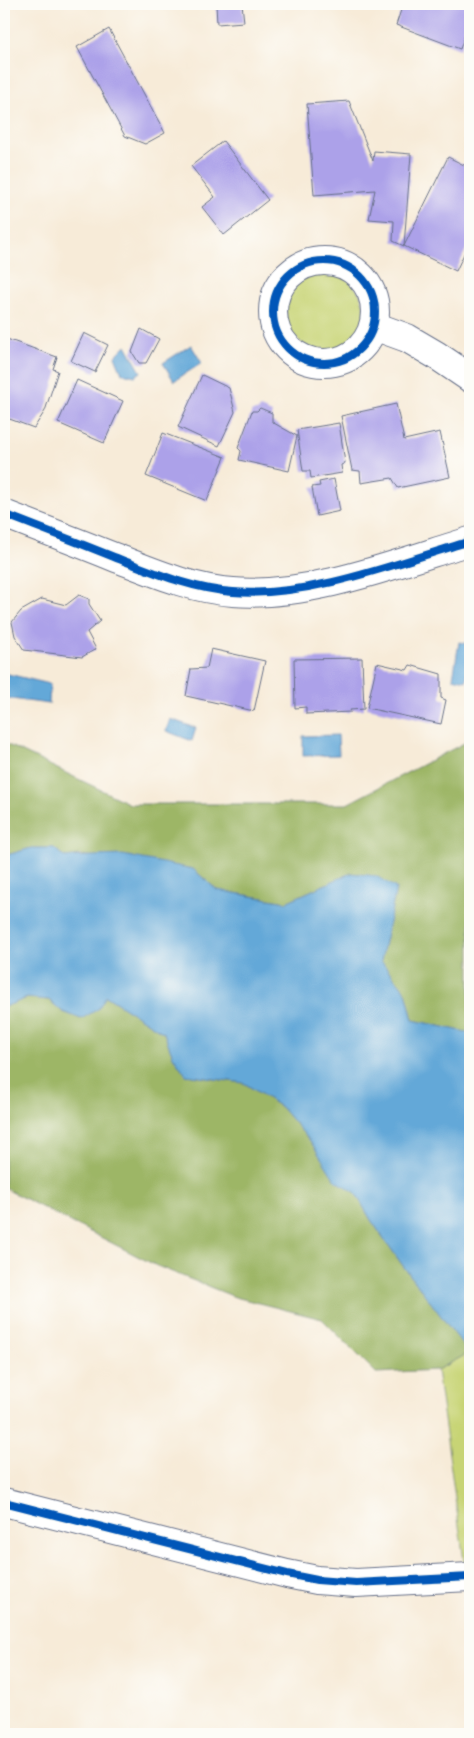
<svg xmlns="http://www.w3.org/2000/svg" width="474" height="1738" font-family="'IM FELL English',serif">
	<rect width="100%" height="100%" fill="#fdfcf7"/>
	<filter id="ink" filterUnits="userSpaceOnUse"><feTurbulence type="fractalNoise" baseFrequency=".02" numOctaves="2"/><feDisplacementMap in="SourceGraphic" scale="10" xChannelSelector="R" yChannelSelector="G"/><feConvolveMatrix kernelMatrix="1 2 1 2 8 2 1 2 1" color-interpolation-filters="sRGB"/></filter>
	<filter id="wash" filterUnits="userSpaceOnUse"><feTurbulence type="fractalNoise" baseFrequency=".0096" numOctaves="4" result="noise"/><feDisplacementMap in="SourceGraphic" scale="20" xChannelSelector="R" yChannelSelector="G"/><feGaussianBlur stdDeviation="1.12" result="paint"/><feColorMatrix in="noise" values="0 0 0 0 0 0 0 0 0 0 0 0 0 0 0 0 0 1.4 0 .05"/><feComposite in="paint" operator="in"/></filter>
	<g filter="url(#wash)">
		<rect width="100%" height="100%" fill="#f7ebd8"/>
		<g fill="#c7d475" stroke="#71826a">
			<circle cx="325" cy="312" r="39"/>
			<polygon points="469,1353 470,1358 470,1568 465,1568 437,1370"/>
		</g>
		<g fill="#9db666" stroke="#5c7262">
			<polygon points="470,740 470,1033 413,1020 406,992 381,961 396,888 351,873 286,902 217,890 193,869 80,855 64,857 54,848 32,848 4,856 4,743 130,804 347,804"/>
			<polygon points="106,996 164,1033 173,1056 186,1075 244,1083 281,1107 311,1142 335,1179 355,1192 371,1220 401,1263 469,1353 437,1370 376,1373 322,1319 235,1297 157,1266 4,1188 4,1007 27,998 49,1000 63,1012"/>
		</g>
		<g fill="#63a8d8" stroke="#3f6c9b">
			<polygon points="126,345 141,372 135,376 122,373 115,356"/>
			<polygon points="191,345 202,363 174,381 163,363"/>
			<polygon points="459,642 470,644 470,656 466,681 453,678"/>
			<polygon points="4,673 50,684 49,704 4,698"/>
			<polygon points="170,719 196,728 192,741 166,731"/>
			<polygon points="338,735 339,755 303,756 303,736"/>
			<polygon points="31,848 54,848 64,857 123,855 193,869 217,890 286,902 351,873 376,876 396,888 381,961 406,992 413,1020 470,1033 470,1358 469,1353 401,1263 371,1220 355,1192 335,1180 311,1142 281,1107 244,1083 186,1075 173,1056 164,1033 106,996 98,1009 81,1019 63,1012 49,1000 27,998 4,1007 4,856"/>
		</g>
		<g id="blocks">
			<g fill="#aca1e9">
				<polygon points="216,4 242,4 244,22 217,24"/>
				<polygon points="403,4 470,4 470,20 460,49 396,25"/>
				<polygon points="109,29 165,133 145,144 125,136 77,47"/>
				<polygon points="349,101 373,161 374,151 411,154 404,246 393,241 394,221 369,219 375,190 314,195 307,104"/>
				<polygon points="223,141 268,200 224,235 202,207 215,197 191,166"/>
				<polygon points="448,157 470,168 470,241 456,271 404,246"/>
				<polygon points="141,329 159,339 146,363 139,363 132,352"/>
				<polygon points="84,333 108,345 95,372 71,361"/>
				<polygon points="4,338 57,357 53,369 58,371 45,411 34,428 4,417"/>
				<polygon points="202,375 229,388 235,412 219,446 178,427"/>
				<polygon points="77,380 123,401 104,443 58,423"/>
				<polygon points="396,404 404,440 440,432 450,477 398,488 392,478 361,483 360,471 352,470 341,416"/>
				<polygon points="260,408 272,413 272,422 297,436 289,471 239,460 241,451 238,448 252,411 257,411"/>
				<polygon points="339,423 345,463 341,465 342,473 311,478 310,471 303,471 297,430"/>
				<polygon points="163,433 225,457 207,501 146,476"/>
				<polygon points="334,479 340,511 317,516 312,487 320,486 319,482"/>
				<polygon points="79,595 89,599 89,604 100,621 87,632 96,649 82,657 24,650 15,636 12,622 21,611 42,599 66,605"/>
				<polygon points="211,649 265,661 254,711 186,696 191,669 207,668"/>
				<polygon points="362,658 364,709 350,710 351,712 306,714 306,707 295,708 294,659"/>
				<polygon points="377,663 407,670 410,665 441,674 441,698 446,700 441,724 367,708"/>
			</g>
		</g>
	</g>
	<g filter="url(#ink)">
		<use href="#blocks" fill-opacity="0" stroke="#687189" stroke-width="1"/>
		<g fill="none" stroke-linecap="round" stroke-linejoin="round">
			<defs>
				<g id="minor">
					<circle cx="324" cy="312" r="51"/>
					<polyline points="374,326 407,338 436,355 470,378"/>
					<path d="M 4,514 C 40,528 77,542 114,557 C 153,572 191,589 233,592 C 309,598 398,563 470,541"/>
					<polyline points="4,1502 287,1574 317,1580 356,1583 470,1577"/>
				</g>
			</defs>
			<use href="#minor" stroke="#687189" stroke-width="30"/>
			<use href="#minor" stroke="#fff" stroke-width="28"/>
			<defs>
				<g id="cycleway">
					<circle cx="324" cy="312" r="51"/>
					<path d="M 4,514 C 40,528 77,542 114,557 C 153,572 191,589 233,592 C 309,598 398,563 470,541"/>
					<polyline points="4,1502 287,1574 317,1580 356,1583 470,1577"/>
				</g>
			</defs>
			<use href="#cycleway" stroke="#fdfcf7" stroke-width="11"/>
			<use href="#cycleway" stroke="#0057b8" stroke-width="8"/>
		</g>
	</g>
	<rect width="474" height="1738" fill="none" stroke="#fdfcf7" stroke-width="20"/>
</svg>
